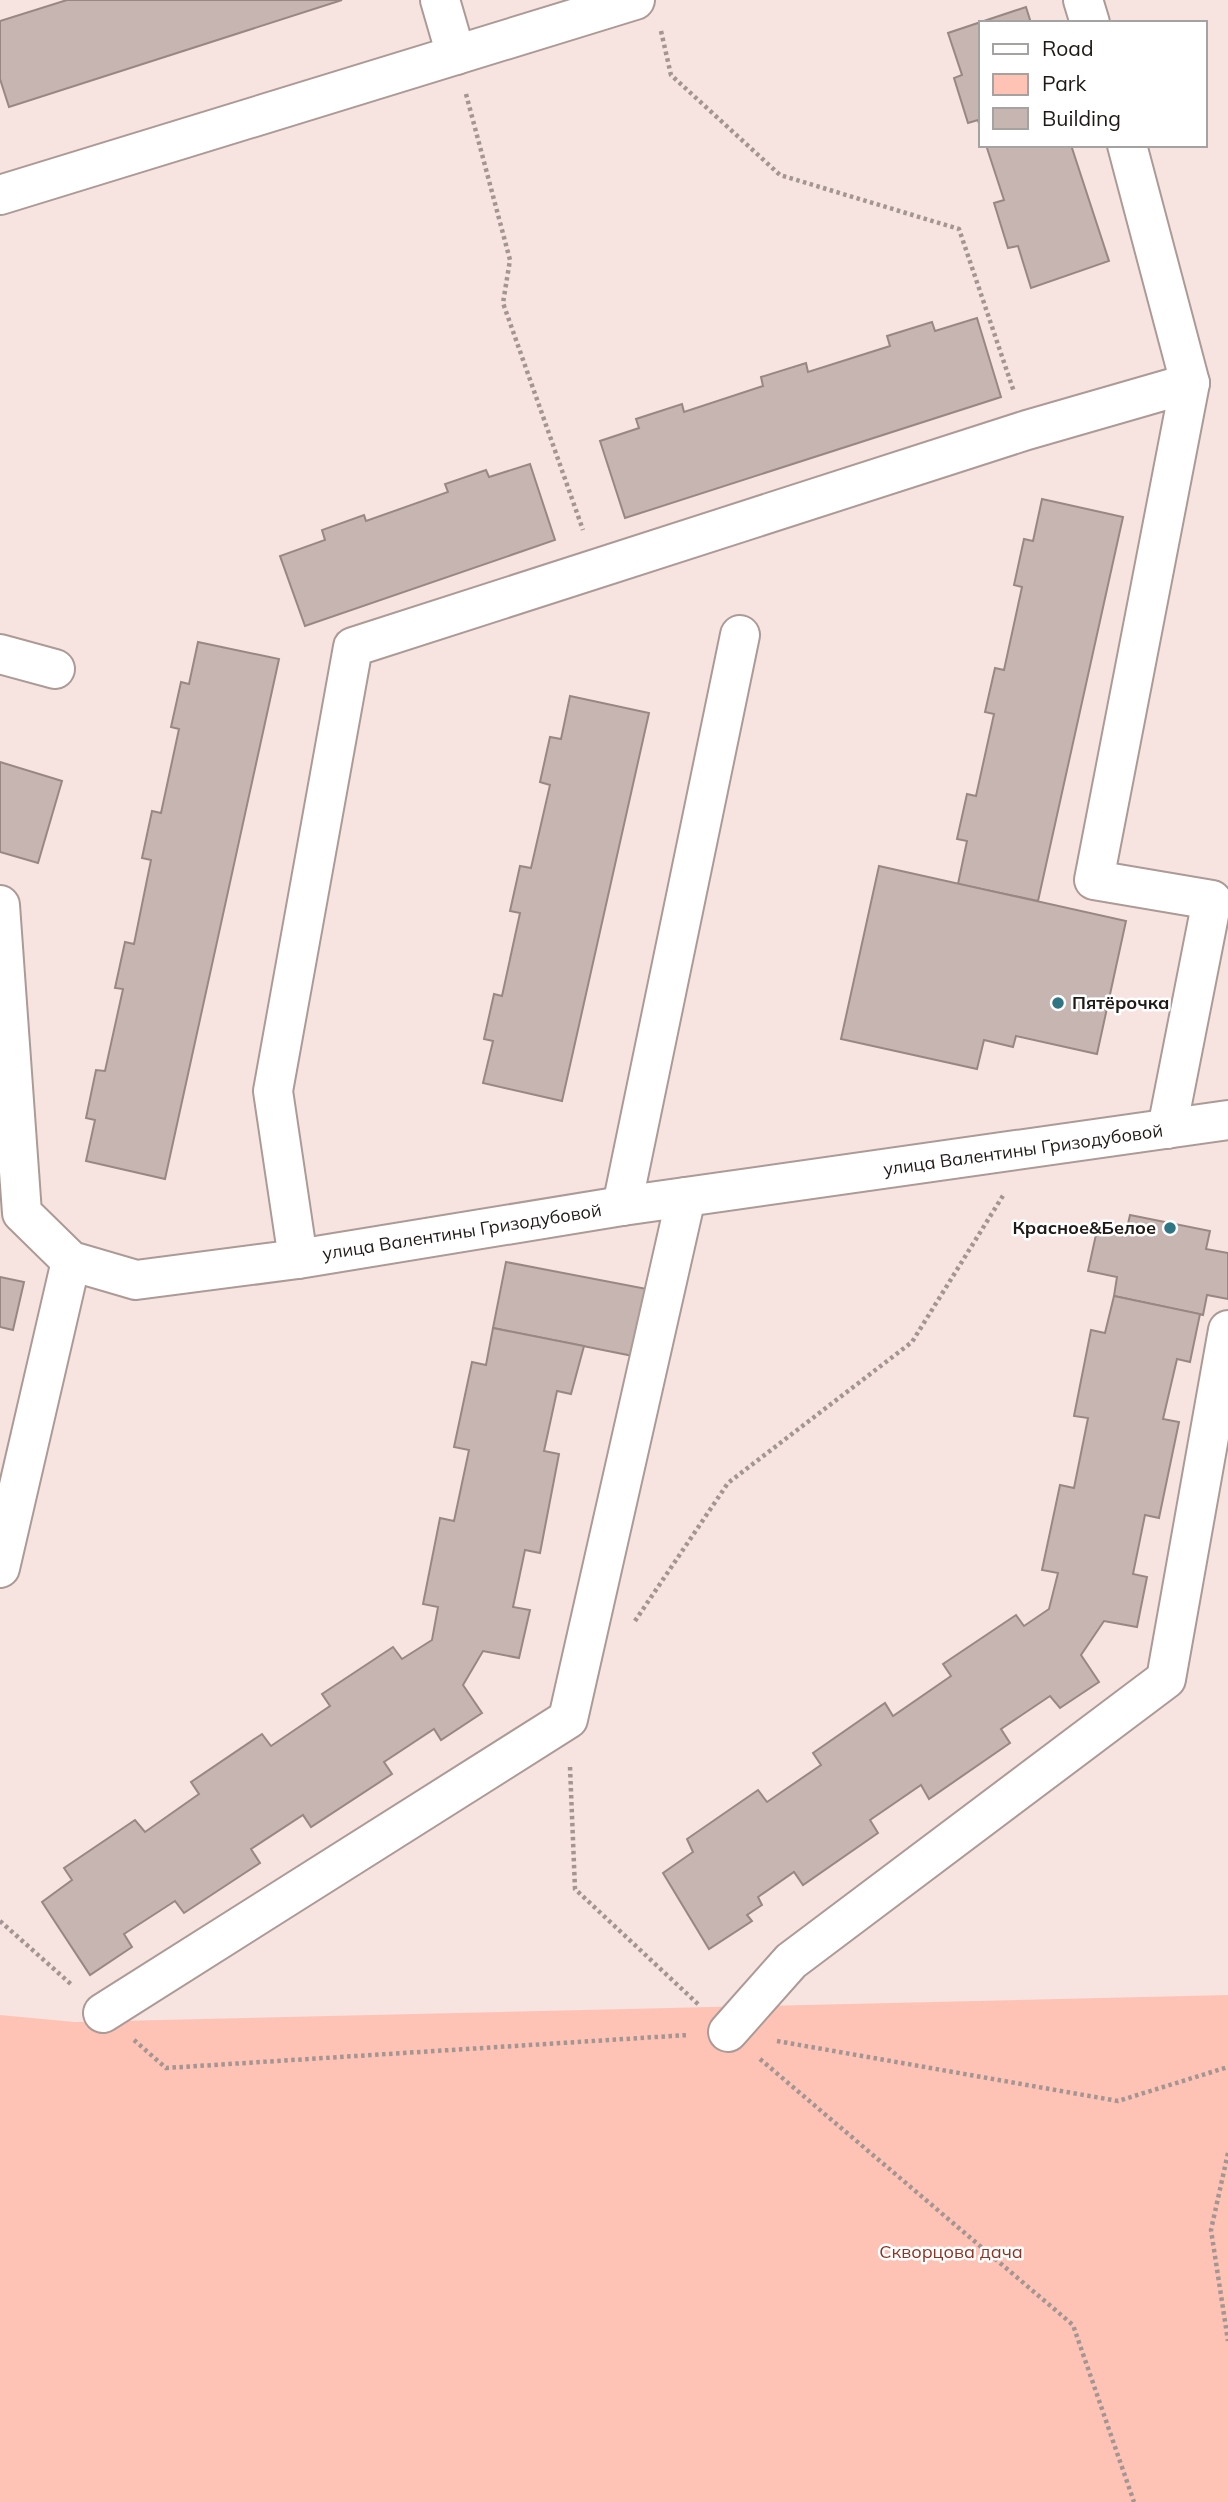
<svg xmlns="http://www.w3.org/2000/svg" width="1228" height="2502" font-family="Mulish,sans-serif">
	<rect width="100%" height="100%" fill="#f7e4e0"/>
	<polygon fill="#ffc3b6" points="1228,1995 1228,2502 0,2502 0,2015 75,2022"/>
	<g fill="#c7b5b1" stroke="#988783" stroke-width="2">
		<polygon points="67,0 342,0 9,107 0,79 0,21"/>
		<polygon points="1026,7 1031,23 981,23 981,131 978,120 968,123 954,78 962,75 948,33"/>
		<polygon points="986,145 1071,145 1109,261 1031,288 1018,246 1008,248 994,203 1004,200"/>
		<polygon points="977,318 1001,397 625,518 600,441 639,428 636,419 682,404 684,412 763,386 761,377 806,363 808,372 890,346 887,336 932,322 935,331"/>
		<polygon points="530,464 555,540 305,626 280,556 325,540 322,530 364,515 366,521 448,492 445,484 486,470 489,477"/>
		<polygon points="1042,499 1123,517 1038,901 958,884 967,841 957,839 967,794 976,796 994,714 985,712 995,668 1004,670 1022,587 1014,585 1024,539 1033,541"/>
		<polygon points="198,642 279,659 165,1179 86,1161 95,1120 86,1118 96,1070 105,1071 123,989 115,988 125,942 134,944 151,860 142,858 152,811 161,813 179,729 171,727 181,682 189,684"/>
		<polygon points="570,696 649,713 562,1101 483,1083 493,1041 484,1039 494,994 502,996 520,913 510,911 520,866 531,868 550,785 540,782 550,737 561,739"/>
		<polygon points="0,762 62,781 38,863 0,852"/>
		<polygon points="879,866 1126,921 1097,1054 1016,1036 1013,1047 984,1040 977,1069 841,1039"/>
		<polygon points="1130,1215 1210,1231 1206,1249 1228,1253 1228,1299 1207,1295 1203,1315 1114,1296 1117,1277 1088,1271 1097,1230 1104,1228 1126,1233"/>
		<polygon points="506,1262 652,1290 638,1357 493,1328"/>
		<polygon points="0,1277 24,1282 13,1330 0,1327"/>
		<polygon points="1114,1296 1200,1314 1190,1362 1177,1359 1163,1419 1179,1422 1159,1518 1145,1515 1133,1574 1147,1577 1137,1627 1104,1621 1081,1655 1099,1682 1060,1708 1050,1696 1001,1729 1010,1743 929,1799 921,1785 870,1820 878,1833 803,1885 794,1872 758,1897 762,1905 747,1915 752,1921 709,1949 663,1873 693,1852 687,1839 758,1790 767,1802 821,1765 813,1753 885,1703 893,1716 951,1676 943,1664 1016,1615 1024,1626 1049,1609 1058,1573 1042,1570 1060,1485 1074,1488 1088,1418 1074,1416 1091,1330 1105,1333"/>
		<polygon points="493,1328 584,1346 571,1394 557,1391 544,1451 559,1454 540,1553 525,1550 513,1607 530,1610 519,1658 483,1651 463,1685 482,1713 441,1740 434,1729 384,1762 392,1774 311,1827 303,1815 251,1849 260,1863 184,1913 175,1901 124,1934 132,1947 90,1975 42,1902 72,1880 64,1868 135,1820 145,1832 199,1794 191,1782 262,1734 271,1746 330,1706 322,1694 393,1647 402,1659 432,1640 438,1607 423,1604 440,1518 454,1521 469,1450 454,1447 472,1362 486,1365"/>
	</g>
	<g fill="none" stroke-linecap="round" stroke-linejoin="round">
		<defs>
			<g id="minor">
				<polyline points="440,0 456,55"/>
				<polyline points="1083,0 1090,23"/>
				<polyline points="1127,145 1190,383"/>
				<polyline points="0,195 635,0"/>
				<polyline points="0,654 55,669"/>
				<polyline points="0,905 22,1213 71,1261 136,1280 298,1259 622,1206 1228,1120"/>
				<polyline points="622,1206 740,635"/>
				<polyline points="298,1259 273,1091 353,647 1027,430 1190,383 1094,880 1212,900 1167,1129"/>
				<polyline points="0,1568 71,1261"/>
				<polyline points="103,2013 568,1719 686,1197"/>
				<polyline points="728,2032 791,1961 1166,1679 1228,1330"/>
			</g>
		</defs>
		<use href="#minor" stroke="#ac9a96" stroke-width="42"/>
		<g stroke="#a39592" stroke-width="4.5" stroke-dasharray="3.5 3.5" stroke-linecap="butt">
			<polyline points="661,31 671,75 780,175 959,229 1014,392"/>
			<polyline points="466,94 510,260 503,303 583,530"/>
			<polyline points="635,1621 728,1483 912,1342 1004,1194"/>
			<polyline points="570,1767 575,1889 699,2005"/>
			<polyline points="0,1921 73,1986"/>
			<polyline points="134,2040 166,2068 688,2035"/>
			<polyline points="777,2041 1118,2101 1228,2067"/>
			<polyline points="760,2059 1073,2325 1134,2502"/>
			<polyline points="1228,2153 1211,2230 1228,2341"/>
		</g>
		<use href="#minor" stroke="#fff" stroke-width="38"/>
	</g>
	<g fill="#307583" stroke="#fff" stroke-width="2.5">
		<circle cx="1058" cy="1003" r="7"/>
		<circle cx="1170" cy="1228" r="7"/>
	</g>
	<g text-anchor="middle" stroke-width="5" stroke-linejoin="round" paint-order="stroke">
		<g font-size="18" font-weight="bold" fill="#1f1917" stroke="#fff" text-anchor="start">
			<text x="1072" y="1009">Пятёрочка</text>
			<text x="1156" y="1234" text-anchor="end">Красное&amp;Белое</text>
		</g>
		<g font-size="18" fill="#1f1917" stroke="#fff">
			<text transform="translate(1023 1150) rotate(-8)" y="6">улица Валентины Гризодубовой</text>
			<text transform="translate(462 1232) rotate(-9)" y="6">улица Валентины Гризодубовой</text>
		</g>
		<g font-size="18" fill="#8b3525" stroke="#fff">
			<text x="951" y="2258">Скворцова дача</text>
		</g>
	</g>
	<rect x="979" y="21" width="228" height="126" fill="#ffffff" stroke="#a5a3a2" stroke-width="2"/>
	<rect x="993" y="44" width="35" height="10" fill="#ffffff" stroke="#a5a3a2" stroke-width="2"/>
	<text x="1042" y="56" font-size="21" fill="#1f1917">Road</text>
	<rect x="993" y="74" width="35" height="21" fill="#ffc3b6" stroke="#a5a3a2" stroke-width="2"/>
	<text x="1042" y="91" font-size="21" fill="#1f1917">Park</text>
	<rect x="993" y="108" width="35" height="21" fill="#c7b5b1" stroke="#a5a3a2" stroke-width="2"/>
	<text x="1042" y="126" font-size="21" fill="#1f1917">Building</text>
</svg>
